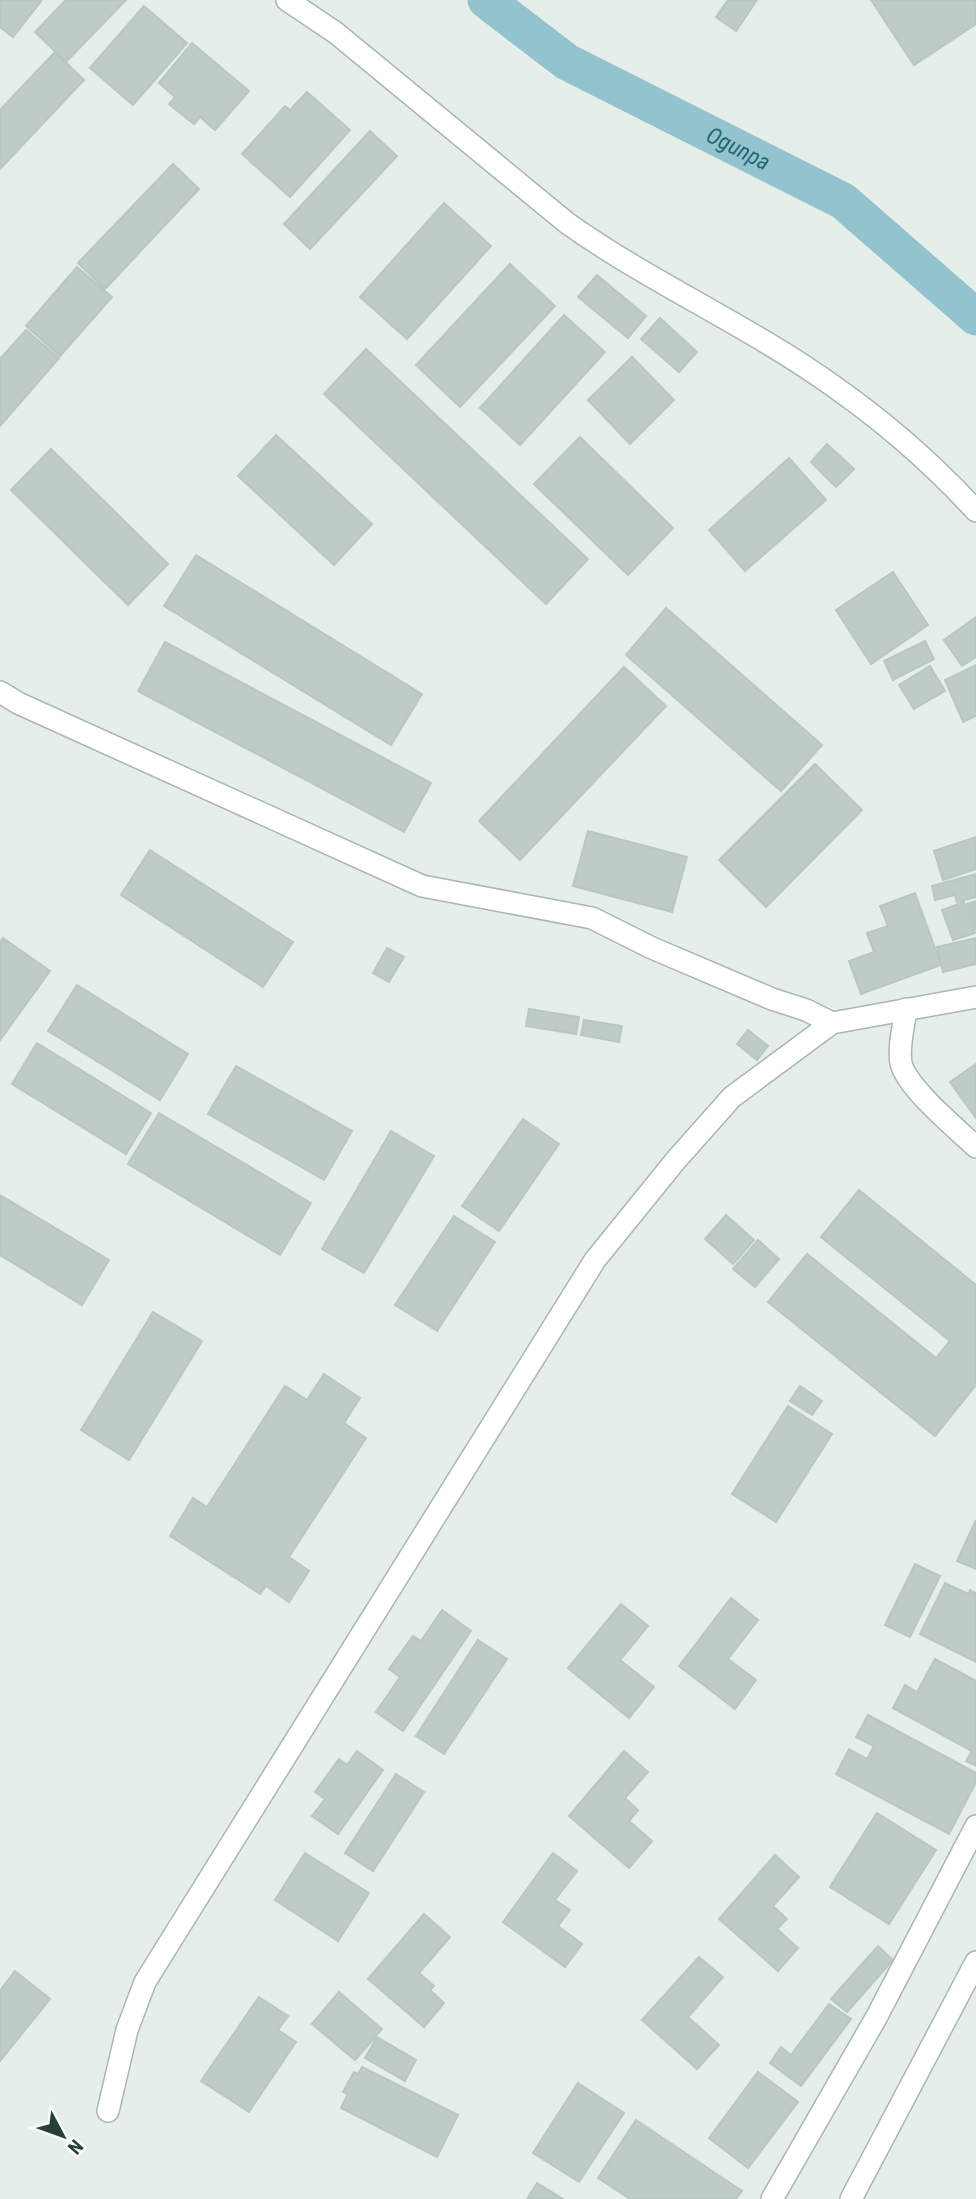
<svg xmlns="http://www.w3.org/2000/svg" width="976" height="2199" font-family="'Roboto Condensed',sans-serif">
	<rect width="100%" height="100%" fill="#e6eeea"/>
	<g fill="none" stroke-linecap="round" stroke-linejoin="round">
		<path stroke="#93c4ce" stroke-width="37" id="s1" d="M 486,0 L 567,62 L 843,201 L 976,317"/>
	</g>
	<g fill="#becbc6" stroke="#b9c7c1" stroke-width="2">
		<polygon points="0,0 42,0 13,37 0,27"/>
		<polygon points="66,0 126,0 66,62 35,32"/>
		<polygon points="728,0 757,0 736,31 716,17"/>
		<polygon points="871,0 976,0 976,24 914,65"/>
		<polygon points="144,6 187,43 133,105 90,68"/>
		<polygon points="192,43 249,91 215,130 200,117 194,124 169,104 175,97 159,83"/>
		<polygon points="55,52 84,80 0,169 0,110"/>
		<polygon points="307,92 350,130 290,197 242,154 285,106 290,110"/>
		<polygon points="370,131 397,156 310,249 284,224"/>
		<polygon points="173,164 199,189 105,289 78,263"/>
		<polygon points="444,203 491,246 407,339 360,297"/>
		<polygon points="510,264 555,306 460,407 416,365"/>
		<polygon points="77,267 112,297 60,356 26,326"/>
		<polygon points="597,275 646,316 628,338 578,297"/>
		<polygon points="564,315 605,352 520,445 480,408"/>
		<polygon points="660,318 697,352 679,372 641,339"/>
		<polygon points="26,330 59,358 0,426 0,359"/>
		<polygon points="366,349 588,559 546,604 324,394"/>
		<polygon points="632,357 674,400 630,444 588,400"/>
		<polygon points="276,435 372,524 334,565 238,476"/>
		<polygon points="580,437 673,528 628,575 534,484"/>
		<polygon points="827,444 854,469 836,487 811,462"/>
		<polygon points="51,449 168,564 128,605 11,490"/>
		<polygon points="789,458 826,500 745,571 709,530"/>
		<polygon points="196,555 422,694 391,745 164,606"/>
		<polygon points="893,572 928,625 871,664 836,610"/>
		<polygon points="666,608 822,745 781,791 626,655"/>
		<polygon points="976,617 976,657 962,666 944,640"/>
		<polygon points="925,641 934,659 893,680 884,661"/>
		<polygon points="165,642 431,783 404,832 138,691"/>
		<polygon points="976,665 976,716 963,722 945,680"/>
		<polygon points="930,666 945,691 914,709 899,685"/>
		<polygon points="624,667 666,706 520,860 479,821"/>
		<polygon points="815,764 862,810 766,907 719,860"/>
		<polygon points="588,831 687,857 672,912 573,886"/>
		<polygon points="976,837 976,869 943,880 934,851"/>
		<polygon points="150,850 293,942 263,987 121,895"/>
		<polygon points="976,874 976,897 957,902 955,895 935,900 932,886"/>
		<polygon points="915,893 941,965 861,994 849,961 874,952 867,933 888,926 880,906"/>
		<polygon points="976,901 976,930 967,904"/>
		<polygon points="964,902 975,933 953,940 942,910"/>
		<polygon points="3,938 50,971 0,1040 0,942"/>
		<polygon points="976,938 976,964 943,972 937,947"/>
		<polygon points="387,948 404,957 389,982 373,973"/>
		<polygon points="77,985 188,1054 160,1100 48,1031"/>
		<polygon points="529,1009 579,1017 576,1034 526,1026"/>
		<polygon points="584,1020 622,1026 619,1042 581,1035"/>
		<polygon points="748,1030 768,1046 757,1060 737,1044"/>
		<polygon points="37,1043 151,1113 126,1154 12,1084"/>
		<polygon points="976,1064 976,1118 950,1082"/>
		<polygon points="236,1066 352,1131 324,1180 208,1114"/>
		<polygon points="159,1113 311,1203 280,1255 128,1164"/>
		<polygon points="523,1119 559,1144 499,1231 462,1206"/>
		<polygon points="391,1131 434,1156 364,1273 322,1249"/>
		<polygon points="859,1190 976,1285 976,1385 935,1436 768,1302 807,1254 936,1358 950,1341 821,1237"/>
		<polygon points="0,1195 109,1260 82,1305 0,1255"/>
		<polygon points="726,1215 754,1240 733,1264 705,1239"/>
		<polygon points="454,1216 495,1242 437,1331 395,1305"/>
		<polygon points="758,1240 779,1259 755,1287 733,1269"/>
		<polygon points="153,1312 202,1341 129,1460 81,1430"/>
		<polygon points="324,1374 360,1398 344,1423 366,1438 289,1557 309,1571 289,1602 266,1586 260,1594 170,1536 193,1498 207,1507 285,1386 307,1400"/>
		<polygon points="800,1386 822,1401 812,1415 790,1401"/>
		<polygon points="788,1406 832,1434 776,1522 732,1494"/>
		<polygon points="976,1520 976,1569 957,1561"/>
		<polygon points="915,1564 940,1576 910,1637 885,1625"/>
		<polygon points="945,1583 968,1594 970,1590 976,1593 976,1662 920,1634"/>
		<polygon points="731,1598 758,1620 728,1659 756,1680 735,1709 679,1666"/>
		<polygon points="621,1604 648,1626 620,1660 654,1687 629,1718 568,1668"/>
		<polygon points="442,1610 471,1631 403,1731 376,1712 400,1677 389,1669 413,1636 421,1641"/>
		<polygon points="478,1640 507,1659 444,1754 416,1736"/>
		<polygon points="935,1659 976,1681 976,1766 966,1761 972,1751 893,1708 905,1685 917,1692"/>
		<polygon points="868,1715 976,1773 976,1782 949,1834 836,1774 849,1749 867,1759 874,1746 856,1737"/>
		<polygon points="357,1751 383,1770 338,1834 312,1816 325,1799 315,1792 339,1759 347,1765"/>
		<polygon points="624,1751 648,1772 625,1798 638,1810 629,1821 652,1841 629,1868 569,1816"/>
		<polygon points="396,1774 424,1792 373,1871 345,1853"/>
		<polygon points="877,1813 936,1850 889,1924 830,1887"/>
		<polygon points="305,1853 369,1893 338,1941 275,1900"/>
		<polygon points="553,1853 577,1871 555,1900 570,1910 558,1926 582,1944 565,1967 503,1922"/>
		<polygon points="775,1855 799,1877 773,1906 787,1919 777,1929 798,1948 778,1971 719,1919"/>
		<polygon points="424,1914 450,1937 419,1973 434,1986 430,1990 444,2003 424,2027 368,1979"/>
		<polygon points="878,1946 893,1960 847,2012 831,1999"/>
		<polygon points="699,1957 723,1977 688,2017 719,2045 697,2069 642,2020"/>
		<polygon points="15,1971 50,1999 0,2061 0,1991"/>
		<polygon points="339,1992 382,2029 355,2060 312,2024"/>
		<polygon points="259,1997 288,2016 278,2030 296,2042 249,2112 201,2081"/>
		<polygon points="829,2004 851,2019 801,2086 770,2063 781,2047 791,2055"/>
		<polygon points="377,2037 416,2060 405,2081 365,2058"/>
		<polygon points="362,2067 458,2115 437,2157 341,2108 348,2094 343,2092 354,2072 358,2074"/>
		<polygon points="758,2072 798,2102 748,2168 709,2138"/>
		<polygon points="578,2083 624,2113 579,2182 533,2153"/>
		<polygon points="636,2120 742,2191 736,2199 630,2199 598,2178"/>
		<polygon points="537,2183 563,2199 527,2199"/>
	</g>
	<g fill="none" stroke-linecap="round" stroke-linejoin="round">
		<defs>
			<g id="street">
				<path d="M 287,0 L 336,33 L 567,223 C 653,284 750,326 836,388 C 887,424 934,465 976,511"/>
				<polyline points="0,692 18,703 422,886 592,918 652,948 772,999 806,1010 832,1023 976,997"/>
				<path d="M 906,1009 C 904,1025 898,1047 901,1063 C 906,1087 957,1129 976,1147"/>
				<polyline points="108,2111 127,2030 145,1982 595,1260 676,1160 732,1097 832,1023"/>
				<polyline points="772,2199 876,2018 976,1826"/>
				<polyline points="851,2199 976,1962"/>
			</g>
		</defs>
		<use href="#street" stroke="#a9b6b1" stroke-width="24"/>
		<use href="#street" stroke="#fff" stroke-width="21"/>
	</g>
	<g text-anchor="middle" stroke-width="6" stroke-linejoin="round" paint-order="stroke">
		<g font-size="23" font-style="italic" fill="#246877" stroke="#f7faf8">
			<text dy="8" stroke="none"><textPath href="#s1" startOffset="294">Ogunpa</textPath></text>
		</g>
	</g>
	<g transform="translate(63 2136) rotate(131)" stroke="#f7faf8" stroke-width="5" paint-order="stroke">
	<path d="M0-5L12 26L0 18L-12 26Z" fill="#263f38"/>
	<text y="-10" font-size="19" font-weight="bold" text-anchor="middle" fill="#263f38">N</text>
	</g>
</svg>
